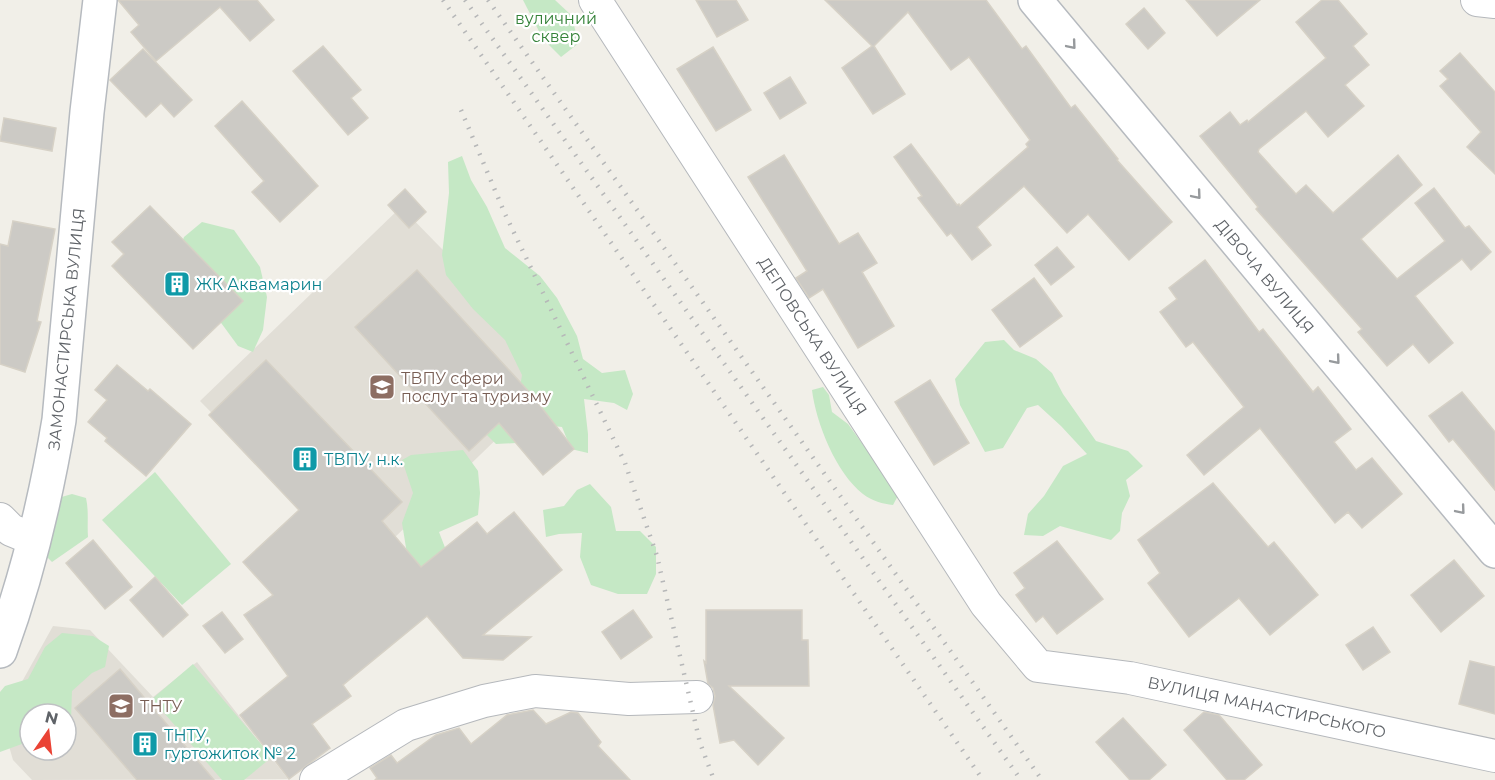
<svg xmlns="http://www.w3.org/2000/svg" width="1495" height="780" font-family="Montserrat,sans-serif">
	<rect width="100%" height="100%" fill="#f1efe8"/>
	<g fill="#e1ded6" fill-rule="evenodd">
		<polygon points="401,207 564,374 363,568 200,401"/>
		<path d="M 53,626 L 90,630 L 153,697 L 197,662 L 288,779 L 32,780 L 13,760 L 5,732 L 14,696 ZM 30,714 L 66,714 L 66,750 L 30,750 Z"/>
	</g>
	<g fill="#c5e8c5">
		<polygon points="523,0 555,0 571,15 579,43 561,57 543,39"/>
		<polygon points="462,156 471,180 487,207 505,248 540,276 557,298 577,336 583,359 602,373 625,370 633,394 627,410 614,403 584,399 588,434 588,453 571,449 562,427 536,424 516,443 496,444 484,432 519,393 522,375 505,340 473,309 446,275 442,255 449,193 448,162"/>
		<polygon points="202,222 234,230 260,267 267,297 263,330 253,352 238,346 219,320 180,248 184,237"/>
		<polygon points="1004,340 1014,350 1036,359 1052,373 1063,394 1096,441 1128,451 1143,466 1126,480 1130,496 1122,513 1120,531 1111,540 1060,526 1043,536 1024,535 1028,514 1044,496 1063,466 1087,454 1061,426 1038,405 1027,408 1003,448 985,452 960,405 955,379 985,342"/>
		<path d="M 823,387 L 829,395 L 832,412 L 848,424 L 872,457 L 891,474 L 901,490 L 893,505 C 883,504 872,501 863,494 C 836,473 816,423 812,390 Z"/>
		<polygon points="463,450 478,471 480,493 478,515 439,532 471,615 408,560 402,523 413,493 402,460 411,455"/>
		<polygon points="155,472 231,564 182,605 102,520"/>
		<polygon points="590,484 611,507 616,531 640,531 656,547 656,574 647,594 618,594 591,585 580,557 582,533 559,534 546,537 543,510 564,506 577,490"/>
		<path d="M 72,494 L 86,498 C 89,511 87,524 88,537 L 52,562 L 44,554 L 58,498 Z"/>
		<polygon points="62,633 93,636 109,646 105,667 92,673 72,691 71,720 66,721 66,714 30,714 30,741 0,752 0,692 5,686 28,679 45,647"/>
		<polygon points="193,664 272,757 244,780 222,780 152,699"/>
	</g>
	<g fill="#cccac5" stroke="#d6d1c6" stroke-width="1.5">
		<polygon points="118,0 257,0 274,20 250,41 220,7 156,61 131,32 139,25"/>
		<polygon points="696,0 736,0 748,20 717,37"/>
		<polygon points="825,0 986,0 1022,49 1026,46 1071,108 1075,105 1118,159 1117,160 1172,222 1129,260 1088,214 1067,233 1024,186 977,227 991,245 972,260 951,233 947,236 918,198 922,196 894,157 911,144 957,205 959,204 960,206 1028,147 1026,144 1030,140 969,57 951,70 908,12 874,46 905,94 873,114 842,68 872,46"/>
		<polygon points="1186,0 1260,0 1217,36"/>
		<polygon points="1322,0 1338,0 1367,34 1353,46 1369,65 1345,85 1364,106 1328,137 1306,111 1259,149 1258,152 1296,194 1306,185 1333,213 1398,155 1422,185 1361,239 1397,279 1445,241 1415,203 1434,188 1465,228 1469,226 1491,252 1471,270 1462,259 1415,296 1453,343 1429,363 1413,344 1387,366 1358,332 1362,329 1256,209 1258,207 1200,136 1230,112 1240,125 1247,120 1248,122 1326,58 1296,22"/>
		<polygon points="1144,8 1165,33 1148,49 1126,24"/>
		<polygon points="323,46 361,90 351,98 368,118 348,135 293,71"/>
		<polygon points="713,47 751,110 716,131 677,69"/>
		<polygon points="143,49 192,100 174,117 161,103 146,117 110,80"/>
		<polygon points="1460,53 1495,92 1495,174 1467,147 1481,132 1440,86 1448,79 1440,71"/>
		<polygon points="790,77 806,103 780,119 764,93"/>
		<polygon points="242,101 318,186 280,222 252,192 264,181 215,126"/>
		<polygon points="4,118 56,128 52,151 0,141"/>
		<polygon points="784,155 839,244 858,233 877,263 862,272 894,326 858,348 823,289 809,298 796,278 807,271 748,177"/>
		<polygon points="405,189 426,212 409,228 388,205"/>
		<polygon points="150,206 243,301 193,349 112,266 124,254 112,242"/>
		<polygon points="13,221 55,229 37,321 41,322 25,372 0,364 0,244 8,246"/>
		<polygon points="1057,247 1074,267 1051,285 1035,265"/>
		<polygon points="1205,260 1259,332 1263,329 1313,392 1318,387 1351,429 1334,442 1356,470 1372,458 1402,494 1362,528 1348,512 1335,523 1260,428 1204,475 1187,455 1244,407 1193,342 1186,347 1160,312 1177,299 1169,288"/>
		<polygon points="417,270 531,394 574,449 543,475 499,423 469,451 355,327"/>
		<polygon points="1034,278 1062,316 1020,347 992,310"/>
		<polygon points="266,360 402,502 382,521 421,567 477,522 487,534 514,512 562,570 483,635 531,637 503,660 463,658 427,616 343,685 351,696 312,724 330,748 289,779 240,715 288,676 244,615 273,595 243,562 299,510 209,415"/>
		<polygon points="117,365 148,391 150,389 191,424 146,476 105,441 107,438 88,422 107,400 95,390"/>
		<polygon points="930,380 969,443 934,465 895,402"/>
		<polygon points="1462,392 1495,432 1495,490 1453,439 1449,442 1429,416"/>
		<polygon points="1213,483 1268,547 1274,542 1318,595 1270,635 1239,598 1189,637 1148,583 1160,573 1138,540"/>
		<polygon points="93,540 132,587 105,609 66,563"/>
		<polygon points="1057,541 1103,599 1057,634 1043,616 1036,622 1016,595 1025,588 1014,573"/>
		<polygon points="1454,560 1484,596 1441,632 1411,595"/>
		<polygon points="155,577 188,615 163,637 130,600"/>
		<polygon points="633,610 652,637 621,659 602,632"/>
		<polygon points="706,610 802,610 802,640 808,640 809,686 729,686 784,738 758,765 734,740 720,743 713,705 715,696 713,688 708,684 704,661 706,663"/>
		<polygon points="222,612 243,639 225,653 203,626"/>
		<polygon points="1373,627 1390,652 1363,670 1346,645"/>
		<polygon points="1470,661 1495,667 1495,714 1459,704"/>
		<polygon points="120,669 214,780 137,780 75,708"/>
		<polygon points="533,710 546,724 571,712 578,713 601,742 598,746 630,780 375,780 377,778 370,768 391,755 397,763 436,735 459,728 471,744 507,715"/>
		<polygon points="1204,712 1219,715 1262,765 1244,780 1227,780 1184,730"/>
		<polygon points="1123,718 1166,765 1149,780 1130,780 1096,742"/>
	</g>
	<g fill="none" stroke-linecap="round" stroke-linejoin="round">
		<defs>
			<g id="street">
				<polyline points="595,0 986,604 1038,666 1130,678 1495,756"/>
				<polyline points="1477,0 1495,2"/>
				<polyline points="0,519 11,530 33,539"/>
				<polyline points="316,780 406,725 484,701 535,691 629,699 697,697"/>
			</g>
			<g id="secondary">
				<polyline points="1035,0 1495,551"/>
				<path d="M 0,651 C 27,577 46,498 59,420 L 87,112 L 100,0"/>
			</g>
		</defs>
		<use href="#street" stroke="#b5b8bc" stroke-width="34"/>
		<use href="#secondary" stroke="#b6babf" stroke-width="36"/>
		<use href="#street" stroke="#fff" stroke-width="32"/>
		<use href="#secondary" stroke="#fff" stroke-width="33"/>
		<g stroke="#b6b7b8" stroke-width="4.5" stroke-dasharray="1.5 8" stroke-linecap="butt">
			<polyline points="443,0 983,780"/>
			<polyline points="465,0 1021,780"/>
			<polyline points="488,0 1042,780"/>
			<polyline points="461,110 505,214 625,463 657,556 700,743 714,780"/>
		</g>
	</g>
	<defs><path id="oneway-chevron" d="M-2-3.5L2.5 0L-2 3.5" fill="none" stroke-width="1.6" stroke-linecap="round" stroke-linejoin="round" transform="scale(1.5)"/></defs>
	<g stroke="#979a9d">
		<use href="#oneway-chevron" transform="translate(1072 45) rotate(50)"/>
		<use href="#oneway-chevron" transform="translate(1197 195) rotate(50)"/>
		<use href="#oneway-chevron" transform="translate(1336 360) rotate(50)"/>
		<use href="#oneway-chevron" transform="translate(1461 510) rotate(50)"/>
	</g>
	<defs>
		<symbol id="building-square" viewBox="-11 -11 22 22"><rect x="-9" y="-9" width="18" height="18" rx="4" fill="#0f9aa8" stroke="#fff"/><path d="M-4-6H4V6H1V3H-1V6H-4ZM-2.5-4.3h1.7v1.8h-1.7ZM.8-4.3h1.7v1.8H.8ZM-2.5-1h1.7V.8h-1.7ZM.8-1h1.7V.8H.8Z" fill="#fff"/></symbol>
		<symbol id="university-square" viewBox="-11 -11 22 22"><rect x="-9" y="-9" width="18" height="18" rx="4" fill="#8d6e63" stroke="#fff"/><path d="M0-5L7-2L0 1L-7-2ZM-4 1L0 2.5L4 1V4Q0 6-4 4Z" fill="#fff"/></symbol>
	</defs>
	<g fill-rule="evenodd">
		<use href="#building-square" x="162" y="269" width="30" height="30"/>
		<use href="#university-square" x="367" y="372" width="30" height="30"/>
		<use href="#building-square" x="290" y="444" width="30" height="30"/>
		<use href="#university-square" x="106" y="691" width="30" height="30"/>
		<use href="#building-square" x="130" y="729" width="30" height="30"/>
	</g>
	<g text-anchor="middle" stroke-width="4.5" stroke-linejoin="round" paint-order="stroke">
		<g font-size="16" fill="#348238" stroke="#fff">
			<text x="556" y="24">вуличний<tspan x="556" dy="18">сквер</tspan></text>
		</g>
		<g font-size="16" fill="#5f6368" stroke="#fff">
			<text transform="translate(1265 276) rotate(50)" y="6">ДІВОЧА ВУЛИЦЯ</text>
			<text transform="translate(66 329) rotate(-84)" y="6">ЗАМОНАСТИРСЬКА ВУЛИЦЯ</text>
			<text transform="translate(813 336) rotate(57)" y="6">ДЕПОВСЬКА ВУЛИЦЯ</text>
			<text transform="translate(1267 707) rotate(12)" y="6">ВУЛИЦЯ МАНАСТИРСЬКОГО</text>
		</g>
		<g font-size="16" fill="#0d838f" stroke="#fff" text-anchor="start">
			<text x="196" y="290">ЖК Аквамарин</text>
			<text x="324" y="465">ТВПУ, н.к.</text>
			<text x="164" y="741">ТНТУ,<tspan x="164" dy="18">гуртожиток № 2</tspan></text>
		</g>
		<g font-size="16" fill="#785e54" stroke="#fff" text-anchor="start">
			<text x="401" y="384">ТВПУ сфери<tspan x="401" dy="18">послуг та туризму</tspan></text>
			<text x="140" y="712">ТНТУ</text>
		</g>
	</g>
	<g transform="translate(48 732) rotate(14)"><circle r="28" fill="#ffffff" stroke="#bfc1c3" stroke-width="1.5"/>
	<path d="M0-4.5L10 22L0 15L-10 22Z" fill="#ea4335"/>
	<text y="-9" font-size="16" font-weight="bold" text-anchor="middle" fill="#5f6368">N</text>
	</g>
</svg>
